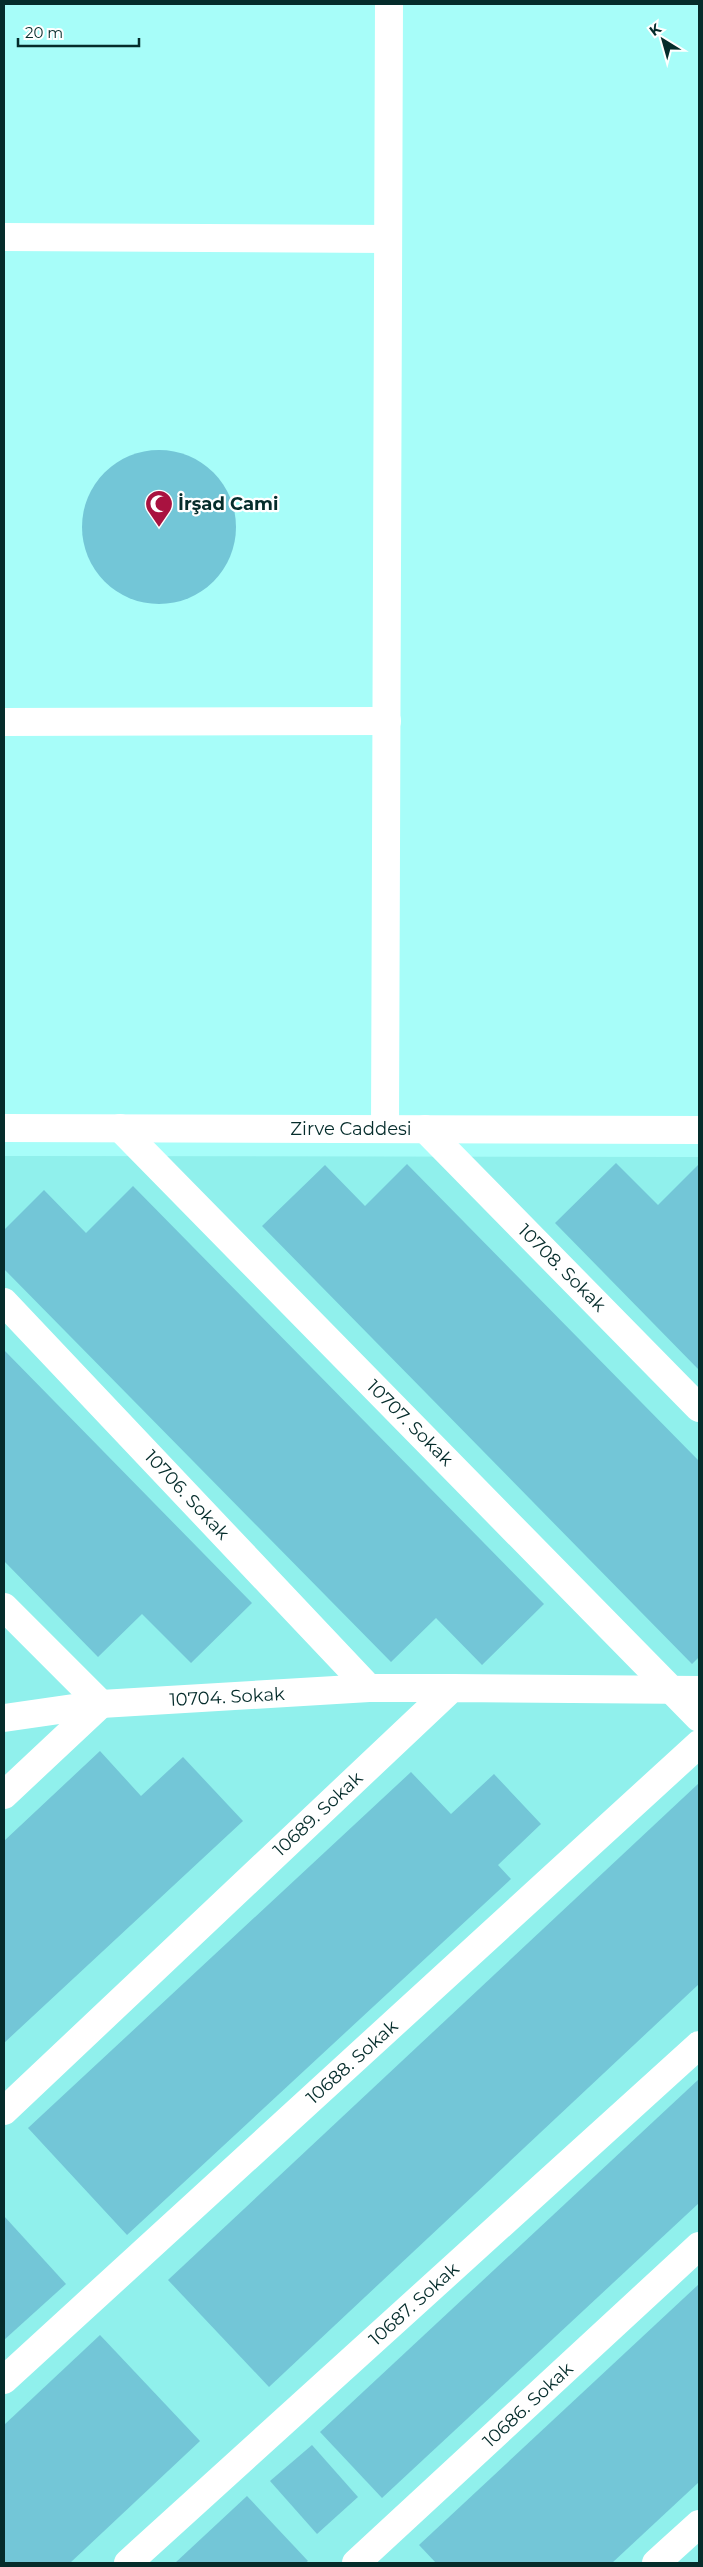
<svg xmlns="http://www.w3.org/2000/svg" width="703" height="2567" font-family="Montserrat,sans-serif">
	<rect width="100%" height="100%" fill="#a7fdf9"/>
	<polygon fill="#90f0ec" points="4,1156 699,1157 699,2563 4,2563"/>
	<g fill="#73c6d7">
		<circle cx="159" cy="527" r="77"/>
		<polygon points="616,1163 658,1205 699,1164 699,1370 555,1223"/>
		<polygon points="407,1164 699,1461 699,1657 692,1664 262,1226 325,1165 365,1206"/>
		<polygon points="133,1186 544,1604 482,1665 436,1618 391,1662 4,1269 4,1230 44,1190 86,1233"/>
		<polygon points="4,1350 252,1603 191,1663 142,1614 98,1657 4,1561"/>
		<polygon points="100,1751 141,1796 183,1757 243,1821 4,2043 4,1841"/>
		<polygon points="411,1772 451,1814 494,1774 541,1824 498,1865 511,1879 127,2235 28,2128"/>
		<polygon points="699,1783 699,1984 269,2387 168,2280"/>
		<polygon points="699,2079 699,2203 382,2498 320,2432"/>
		<polygon points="4,2216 66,2284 4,2340"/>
		<polygon points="699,2284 699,2482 612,2563 436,2563 419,2545"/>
		<polygon points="100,2335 200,2441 70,2563 4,2563 4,2425"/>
		<polygon points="312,2445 358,2497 317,2534 270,2481"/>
		<polygon points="247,2496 308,2561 305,2563 175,2563"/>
	</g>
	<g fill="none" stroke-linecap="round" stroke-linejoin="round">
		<g stroke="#fff" stroke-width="28">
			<polyline points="4,237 388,239"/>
			<polyline points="4,722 387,721"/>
			<polyline points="4,1128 699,1130"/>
			<polyline points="120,1128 699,1718"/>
			<polyline points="385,1129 389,4"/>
			<polyline points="425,1129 699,1408"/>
			<polyline points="4,1302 369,1688"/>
			<polyline points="4,1607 101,1704 4,1795"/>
			<polyline points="4,1718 101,1704 369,1688 452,1688"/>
			<polyline points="4,2111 452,1688 699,1690"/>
			<polyline points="4,2380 699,1744"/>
			<polyline points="128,2563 699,2045"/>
			<polyline points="356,2563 699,2246"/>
			<polyline points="656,2563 699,2524"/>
		</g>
	</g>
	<defs>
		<symbol id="mosque-pin" viewBox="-11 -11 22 30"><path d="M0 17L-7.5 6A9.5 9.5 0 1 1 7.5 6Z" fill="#a91240" stroke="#fff"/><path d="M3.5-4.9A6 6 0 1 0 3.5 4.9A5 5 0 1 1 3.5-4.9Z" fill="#fff"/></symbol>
	</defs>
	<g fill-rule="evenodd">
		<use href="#mosque-pin" x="143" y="488" width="32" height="43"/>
	</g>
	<g text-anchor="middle" stroke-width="4.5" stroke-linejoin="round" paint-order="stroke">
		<g font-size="18" font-weight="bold" fill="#052c2b" stroke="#fff" text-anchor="start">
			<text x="178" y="510">İrşad Cami</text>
		</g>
		<g font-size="18" fill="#052c2b" stroke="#fff">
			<text x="351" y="1135">Zirve Caddesi</text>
			<text transform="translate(562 1268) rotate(45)" y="6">10708. Sokak</text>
			<text transform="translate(410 1423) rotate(45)" y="6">10707. Sokak</text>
			<text transform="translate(187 1495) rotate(47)" y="6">10706. Sokak</text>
			<text transform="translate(227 1697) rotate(-3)" y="6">10704. Sokak</text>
			<text transform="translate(318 1814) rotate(-43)" y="6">10689. Sokak</text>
			<text transform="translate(352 2062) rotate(-42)" y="6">10688. Sokak</text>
			<text transform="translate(414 2304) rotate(-42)" y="6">10687. Sokak</text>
			<text transform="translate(528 2405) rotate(-43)" y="6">10686. Sokak</text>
		</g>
	</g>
	<rect width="703" height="2567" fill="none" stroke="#052c2b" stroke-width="10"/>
	<g transform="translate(663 40) rotate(323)" stroke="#ffffff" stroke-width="4" paint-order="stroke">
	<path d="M0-4L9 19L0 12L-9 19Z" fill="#052c2b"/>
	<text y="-8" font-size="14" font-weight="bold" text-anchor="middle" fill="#052c2b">K</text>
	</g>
	<path d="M18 38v8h121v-8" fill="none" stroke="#052c2b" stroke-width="2.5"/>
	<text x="25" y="38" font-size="15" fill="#052c2b" stroke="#ffffff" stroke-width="4" paint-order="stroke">20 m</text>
</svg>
